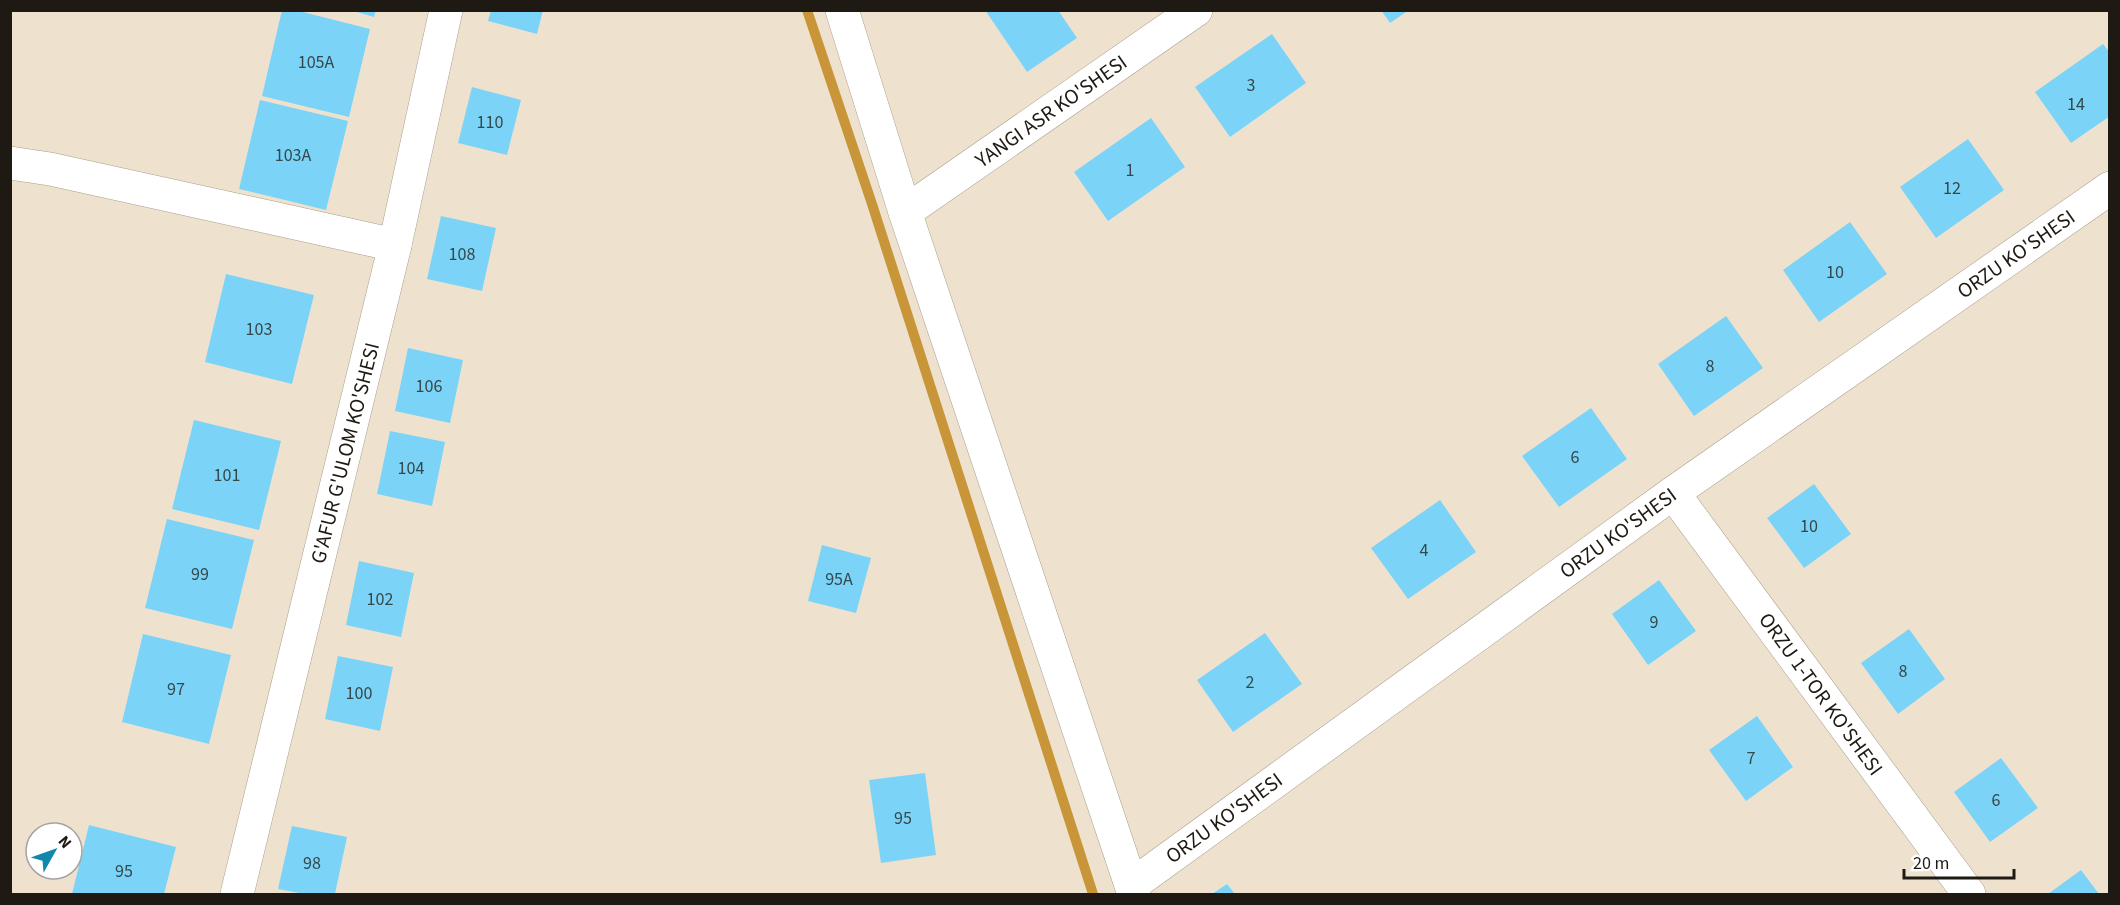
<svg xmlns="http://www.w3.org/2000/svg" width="2120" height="905" font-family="'Source Sans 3',sans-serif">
	<rect width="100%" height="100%" fill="#eee2cf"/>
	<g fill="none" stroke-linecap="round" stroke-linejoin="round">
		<polyline stroke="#c89638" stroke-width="10" points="807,10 872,204 1093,894"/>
	</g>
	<g fill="#7bd4f7">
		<polygon points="282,10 295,10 370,29 349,117 262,96"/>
		<polygon points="350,10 376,10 374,17"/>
		<polygon points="491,10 543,10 537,34 488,21"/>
		<polygon points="985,10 1058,10 1077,38 1027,72"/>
		<polygon points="1381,10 1409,10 1390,23"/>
		<polygon points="1272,34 1306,83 1230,137 1195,87"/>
		<polygon points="2103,44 2110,53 2110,116 2071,143 2035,92"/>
		<polygon points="472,87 521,100 507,155 458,143"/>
		<polygon points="260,100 348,121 326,210 239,189"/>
		<polygon points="1151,118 1185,167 1108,221 1074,172"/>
		<polygon points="1968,139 2004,190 1936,238 1900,187"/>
		<polygon points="441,216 496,228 482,291 427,279"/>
		<polygon points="1850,222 1887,274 1819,322 1783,270"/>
		<polygon points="226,274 314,295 292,384 205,362"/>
		<polygon points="1726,316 1763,368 1694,416 1658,364"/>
		<polygon points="408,348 463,360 450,423 395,411"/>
		<polygon points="1591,408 1627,459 1559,507 1522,456"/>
		<polygon points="194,420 281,441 259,530 172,509"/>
		<polygon points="390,431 445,442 432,506 377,494"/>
		<polygon points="1814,484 1851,534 1804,568 1767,518"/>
		<polygon points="1440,500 1476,552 1408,599 1371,548"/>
		<polygon points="167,519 254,540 232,629 145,608"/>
		<polygon points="822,545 871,558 856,613 808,601"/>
		<polygon points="359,561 414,573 401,637 346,625"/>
		<polygon points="1659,580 1696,631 1648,665 1612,614"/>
		<polygon points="1909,629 1945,679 1898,714 1861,663"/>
		<polygon points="1265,633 1302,684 1233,732 1197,680"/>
		<polygon points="143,634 231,655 209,744 122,722"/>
		<polygon points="338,656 393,667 380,731 325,719"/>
		<polygon points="1757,716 1793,767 1746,801 1709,750"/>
		<polygon points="2001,758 2038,808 1990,842 1954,792"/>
		<polygon points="925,773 936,855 881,863 869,780"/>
		<polygon points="89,825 176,847 164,894 72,894"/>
		<polygon points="292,826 347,837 335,894 305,894 278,889"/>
		<polygon points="2081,870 2099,894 2048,894"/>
		<polygon points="1227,884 1235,894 1212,894"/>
	</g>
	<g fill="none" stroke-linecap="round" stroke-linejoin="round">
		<defs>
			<g id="minor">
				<polyline points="842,10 905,212 1134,894"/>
				<polyline points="10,163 50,169 395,245"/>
				<polyline points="905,212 1196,10"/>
				<polyline points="1673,493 1969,894"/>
				<polyline points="1132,885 1673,493 2110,188"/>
				<polyline points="237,894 395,245 446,10"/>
			</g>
		</defs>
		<use href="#minor" stroke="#a99e8d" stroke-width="34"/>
		<use href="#minor" stroke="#fff" stroke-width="33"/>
	</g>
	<g text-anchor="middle" stroke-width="4.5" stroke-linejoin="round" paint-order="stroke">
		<g font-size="18" fill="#35484c">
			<text x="316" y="68">105A</text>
			<text x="1251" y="91">3</text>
			<text x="2076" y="110">14</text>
			<text x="490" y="128">110</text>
			<text x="293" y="161">103A</text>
			<text x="1130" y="176">1</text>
			<text x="1952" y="194">12</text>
			<text x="462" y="260">108</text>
			<text x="1835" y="278">10</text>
			<text x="259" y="335">103</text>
			<text x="1710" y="372">8</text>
			<text x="429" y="392">106</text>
			<text x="1575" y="463">6</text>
			<text x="411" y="474">104</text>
			<text x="227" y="481">101</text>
			<text x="1809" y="532">10</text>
			<text x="1424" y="556">4</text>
			<text x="200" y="580">99</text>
			<text x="839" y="585">95A</text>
			<text x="380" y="605">102</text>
			<text x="1654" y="628">9</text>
			<text x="1903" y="677">8</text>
			<text x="1250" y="688">2</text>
			<text x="176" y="695">97</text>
			<text x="359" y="699">100</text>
			<text x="1751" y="764">7</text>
			<text x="1996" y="806">6</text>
			<text x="903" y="824">95</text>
			<text x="312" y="869">98</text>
			<text x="124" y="877">95</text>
		</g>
		<g font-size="21" fill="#1e1a13" stroke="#fff">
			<text transform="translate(1051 111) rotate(-35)" y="7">YANGI ASR KO'SHESI</text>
			<text transform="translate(2016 254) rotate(-35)" y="7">ORZU KO'SHESI</text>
			<text transform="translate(345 453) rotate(-76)" y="7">G'AFUR G'ULOM KO'SHESI</text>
			<text transform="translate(1618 533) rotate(-36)" y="7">ORZU KO'SHESI</text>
			<text transform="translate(1821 694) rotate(54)" y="7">ORZU 1-TOR KO'SHESI</text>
			<text transform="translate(1224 818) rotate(-36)" y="7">ORZU KO'SHESI</text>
		</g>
	</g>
	<rect width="2120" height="905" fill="none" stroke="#1e1a13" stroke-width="24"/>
	<g transform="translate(54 851) rotate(50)"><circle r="28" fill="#ffffff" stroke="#a5a3a1" stroke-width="1.5"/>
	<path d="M0-4.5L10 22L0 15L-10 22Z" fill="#0f88ac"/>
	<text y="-9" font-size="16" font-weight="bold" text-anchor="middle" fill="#1e1a13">N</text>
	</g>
	<path d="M1904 869v9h110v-9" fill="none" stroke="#1e1a13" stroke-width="3"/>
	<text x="1913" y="869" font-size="18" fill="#1e1a13" stroke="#ffffff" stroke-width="4.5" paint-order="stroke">20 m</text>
</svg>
